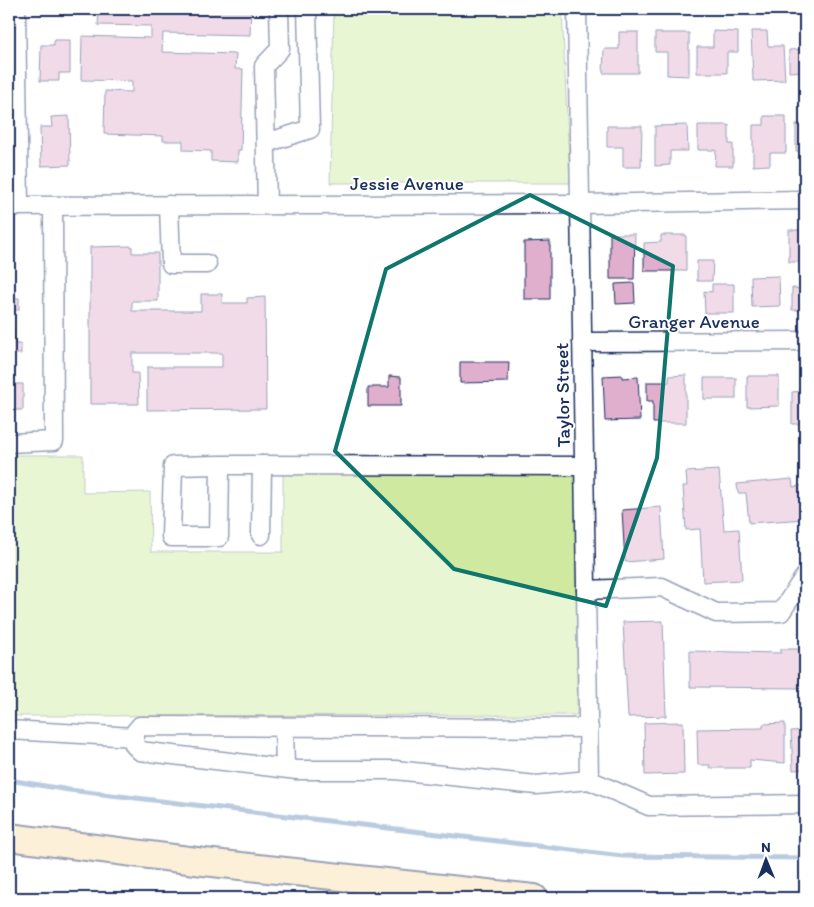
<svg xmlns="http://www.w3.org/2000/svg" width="814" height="907" font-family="Itim,sans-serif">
	<rect width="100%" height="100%" fill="#fff"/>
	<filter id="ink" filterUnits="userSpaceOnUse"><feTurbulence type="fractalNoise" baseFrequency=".02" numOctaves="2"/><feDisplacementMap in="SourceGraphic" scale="10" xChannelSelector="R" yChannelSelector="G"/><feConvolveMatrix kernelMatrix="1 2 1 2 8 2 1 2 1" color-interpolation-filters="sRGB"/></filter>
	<g filter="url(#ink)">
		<g fill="#cfeaa0" stroke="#758c7f">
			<polygon points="334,9 562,9 570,183 330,183"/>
			<polygon points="9,455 83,455 83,493 150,492 151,552 283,552 283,471 577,471 577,715 9,716"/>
		</g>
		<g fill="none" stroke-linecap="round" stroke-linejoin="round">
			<polyline stroke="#678cb9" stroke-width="5" points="9,780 69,790 622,856 805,858"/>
		</g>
		<g fill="#e1afce" stroke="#1b2f5e">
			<polygon points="99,9 251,9 250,35 163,33 162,52 236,54 235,69 243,69 241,150 238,150 238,162 211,161 211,151 183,150 183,141 163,141 163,136 104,134 105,91 132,92 132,81 81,80 82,36 151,38 151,26 98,25"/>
			<polygon points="713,31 738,32 738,52 727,52 727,73 697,73 697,47 713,47"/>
			<polygon points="751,31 767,31 768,46 783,46 785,80 753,81"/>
			<polygon points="619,32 638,32 638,73 603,73 604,49 619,49"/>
			<polygon points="655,33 689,33 689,76 667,75 667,52 655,52"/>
			<polygon points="54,40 70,40 70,73 59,73 59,81 40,81 41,45 54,45"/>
			<polygon points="805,49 805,71 789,72 789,50"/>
			<polygon points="69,116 70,165 41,166 40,127 52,127 51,117"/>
			<polygon points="764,116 786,116 786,153 770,153 770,165 753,166 753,125 764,125"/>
			<rect x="796" y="124" width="9" height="27"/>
			<polygon points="687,125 688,151 670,151 670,165 655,166 655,126"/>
			<polygon points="698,125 729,125 729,144 733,144 733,166 715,166 716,150 698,150"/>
			<polygon points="607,126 642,126 641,167 623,167 623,147 607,147"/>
			<rect x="789" y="230" width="16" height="32"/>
			<polygon points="610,234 635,234 634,279 610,279"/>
			<polygon points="661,235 686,235 686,271 644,271 644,243 661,242"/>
			<rect x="9" y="239" width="3" height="27"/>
			<polygon points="550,241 550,299 524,299 524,242"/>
			<polygon points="132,246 132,253 158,253 158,301 132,301 132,311 201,311 201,294 222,294 222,303 247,303 247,298 265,297 266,409 147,410 147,367 222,367 222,353 132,353 132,373 138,373 139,404 90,404 90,247"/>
			<polygon points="697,261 713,261 712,281 697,281"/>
			<polygon points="779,276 780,306 752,307 751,277"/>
			<polygon points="634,283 635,303 616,304 615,284"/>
			<polygon points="712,284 734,284 734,313 705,313 704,291 712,292"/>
			<polygon points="792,288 805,289 805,310 792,310"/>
			<polygon points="9,298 19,298 19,310 13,310 15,344 21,344 21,354 9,354"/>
			<polygon points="460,362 509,362 508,382 460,383"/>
			<polygon points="622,375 622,378 638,377 640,420 605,421 603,376"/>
			<polygon points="686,375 686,423 653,423 653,401 647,401 647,382 669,382 669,376"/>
			<polygon points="801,375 805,375 805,424 792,424 792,392 801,391"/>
			<polygon points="389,376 401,377 401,406 368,406 368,387 389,387"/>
			<polygon points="747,376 779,376 779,406 747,407"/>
			<polygon points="9,378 12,378 12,384 23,384 23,410 11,410 11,405 9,405"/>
			<rect x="704" y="378" width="32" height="21"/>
			<polygon points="719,470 724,530 739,529 742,580 703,582 700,529 686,530 683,486 687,486 686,472"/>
			<polygon points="792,479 793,487 805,485 805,519 749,523 746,493 738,493 737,484"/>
			<polygon points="661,507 664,559 625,562 622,510"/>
			<polygon points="663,621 666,716 628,717 623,622"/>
			<polygon points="781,649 802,649 802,688 690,687 690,651 781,653"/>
			<polygon points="683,722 684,774 645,775 644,723"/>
			<polygon points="785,723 785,763 750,760 750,768 710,768 710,765 698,765 697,729 763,728 763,724"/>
			<polygon points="805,730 805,769 793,770 791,731"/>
		</g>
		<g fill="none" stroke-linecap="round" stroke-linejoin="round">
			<defs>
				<g id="minor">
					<polyline points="16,9 19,206"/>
					<polyline points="577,9 589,780"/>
					<polyline points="266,143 310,129 307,9"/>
					<polyline points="169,205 171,264 207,264"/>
					<polyline points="267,205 264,66 280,49 279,9"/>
					<polyline points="9,206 580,204 805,200"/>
					<polyline points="582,342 805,341"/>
					<polyline points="9,443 54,441 53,206"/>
					<polyline points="220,465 219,537 171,537 173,466 220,465 584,466"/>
					<polyline points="261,535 262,465"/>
					<polyline points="586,590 662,587 716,613 781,612 805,576"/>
					<polyline points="284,727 285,768"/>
					<polyline points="589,728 140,726 135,732 134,745 140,751 297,770 395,770 536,785 589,780 649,806 805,804"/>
					<polyline points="9,730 135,737"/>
				</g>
				<polyline id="highway" points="9,837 204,862 534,898"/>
			</defs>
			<use href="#minor" stroke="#1b2f5e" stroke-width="21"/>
			<use href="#highway" stroke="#1b2f5e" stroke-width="30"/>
			<use href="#minor" stroke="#fff" stroke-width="18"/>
			<use href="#highway" stroke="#faddab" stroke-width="26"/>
		</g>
	</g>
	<path d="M0 0H814V907H0ZM 530,195 L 673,266 L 657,458 L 606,606 L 454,569 L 335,451 L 386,269 Z" fill="#fff" fill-opacity=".55" fill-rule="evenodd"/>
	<path fill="none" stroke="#0f766e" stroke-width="4" stroke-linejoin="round" d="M 530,195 L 673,266 L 657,458 L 606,606 L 454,569 L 335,451 L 386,269 Z"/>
	<g text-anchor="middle" stroke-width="4" stroke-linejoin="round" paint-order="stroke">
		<g font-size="19" fill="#1b2f5e" stroke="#fff">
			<text x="407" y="190">Jessie Avenue</text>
			<text x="694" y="328">Granger Avenue</text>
			<text transform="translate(562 395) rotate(-91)" y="7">Taylor Street</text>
		</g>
	</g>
	<rect width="814" height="907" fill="none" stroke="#fff" stroke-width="30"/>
	<rect x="15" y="15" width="784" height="877" fill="none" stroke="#1b2f5e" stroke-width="2" filter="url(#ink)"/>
	<g transform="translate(766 860) rotate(359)" stroke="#ffffff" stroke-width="4" paint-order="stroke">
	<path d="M0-4L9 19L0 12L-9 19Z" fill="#1b2f5e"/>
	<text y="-8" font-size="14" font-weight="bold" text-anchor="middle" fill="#1b2f5e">N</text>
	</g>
</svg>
